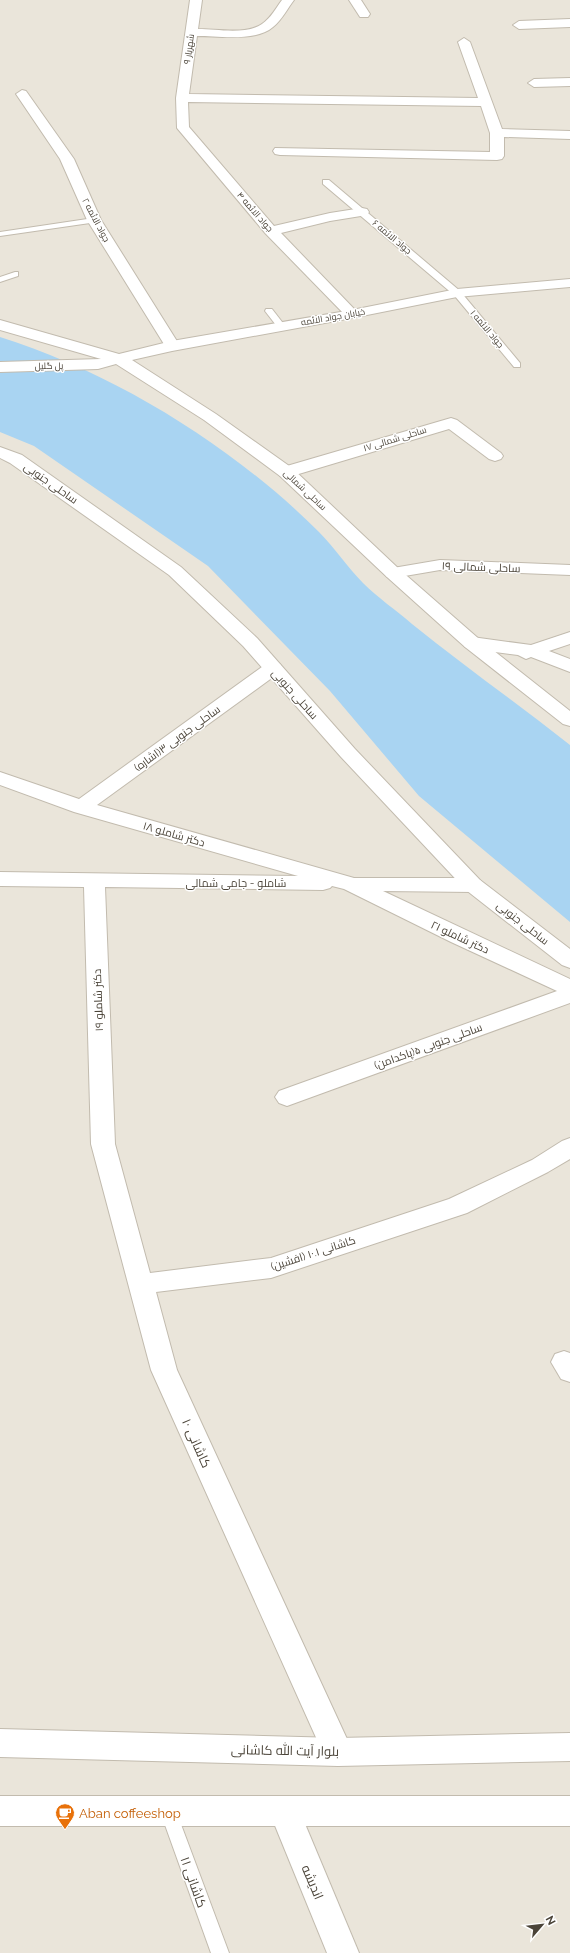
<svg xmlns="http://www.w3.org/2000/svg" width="570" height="1953" font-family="Raleway,Cairo,sans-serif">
	<rect width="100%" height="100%" fill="#f6f3ec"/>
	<rect fill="#eae5da" x="0" y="0" width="570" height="1953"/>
	<path fill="#a9d4f2" d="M 0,337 C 115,373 234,447 319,532 C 335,548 347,567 363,583 C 378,598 396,610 412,624 C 464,666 518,704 570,745 L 570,922 L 419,796 L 330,691 L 208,566 L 34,446 L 0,432 Z"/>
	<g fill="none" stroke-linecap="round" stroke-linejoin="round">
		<defs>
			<g id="service">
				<polygon points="323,180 329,180 460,291 520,363 520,367 514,367 454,295 323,184"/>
				<polygon points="94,218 98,220 97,222 0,236 0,232"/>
				<polygon points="15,272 18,272 18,276 0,282 0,277"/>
				<polygon points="266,309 272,309 286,327 285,329 279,329 265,311"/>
				<polygon points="168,1803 174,1805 176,1811 229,1953 211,1953 160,1811 162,1805"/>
			</g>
			<g id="minor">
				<path d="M 190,0 L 202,0 L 198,29 C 217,29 246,35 262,24 C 271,18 276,8 282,0 L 294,0 C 287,9 282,20 273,27 C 256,42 218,36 197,36 L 189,94 L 478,98 L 458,42 L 464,38 L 470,42 L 502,129 L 570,131 L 570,139 L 504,137 L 504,156 L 502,159 L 497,160 L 280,155 L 275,154 L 273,151 L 275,148 L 490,152 L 490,133 L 481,106 L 188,102 L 189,127 L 274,226 L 330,213 L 362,208 L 367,209 L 369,212 L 367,215 L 330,221 L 281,233 L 359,314 L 357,317 L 347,317 L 266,234 L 177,128 L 176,98 Z"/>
				<polygon points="349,0 361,0 370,14 368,17 360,17"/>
				<polygon points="570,19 570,27 519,29 513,25 519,21"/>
				<polygon points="570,78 570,86 534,87 528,83 534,79"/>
				<polygon points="22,90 26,91 74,159 101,220 180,346 177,349 167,349 87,220 60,159 16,94"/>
				<polygon points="451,418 457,420 501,453 503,456 501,459 495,461 489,459 449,429 292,476 286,477 280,476 278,472 280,468"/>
				<polygon points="440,560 570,565 570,575 440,570 393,578 387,577 384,573 387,569 393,568"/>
				<polygon points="570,632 570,644 549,651 570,659 570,672 531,657 526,659 518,655 472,649 465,647 463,643 465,639 472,637 531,645"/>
				<polygon points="273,662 280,664 282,668 280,672 97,805 354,878 473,878 480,880 484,885 480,890 473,892 383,891 570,979 570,1003 287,1106 279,1103 275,1097 279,1091 557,991 451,942 344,889 332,886 330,888 323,890 105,887 115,1144 150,1273 271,1258 449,1199 532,1160 562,1141 570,1138 570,1159 548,1172 467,1213 271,1278 156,1292 177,1370 353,1752 349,1762 338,1766 327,1762 151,1370 91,1144 84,887 0,886 0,872 298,876 74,812 0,785 0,772 79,799 266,664"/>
				<polygon points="564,1351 570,1353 570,1382 561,1379 551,1362 555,1354"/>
				<polygon points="284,1796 295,1800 359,1953 327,1953 269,1811 273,1800"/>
			</g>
			<g id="tertiary">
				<polygon points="570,279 570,287 457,297 352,318 172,351 132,360 216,414 292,468 399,569 479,639 570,711 570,726 563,724 465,647 387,577 280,476 204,420 116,364 98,369 0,372 0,362 101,359 0,330 0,320 119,354 172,341 352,310 457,289"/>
				<polygon points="0,447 22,455 181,567 257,638 355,749 480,880 570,949 570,968 562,965 466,890 341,757 243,646 169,575 10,463 0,458"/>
				<polygon points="0,1729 338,1738 570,1733 570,1761 338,1766 0,1757"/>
				<rect x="0" y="1796" width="570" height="30"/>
			</g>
		</defs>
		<use href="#service" stroke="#c2bbae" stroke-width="2"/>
		<use href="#minor" stroke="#c2bbae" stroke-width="2"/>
		<use href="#tertiary" stroke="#c2bbae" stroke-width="2"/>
		<use href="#service" fill="#fff" fill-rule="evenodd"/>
		<use href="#minor" fill="#fff" fill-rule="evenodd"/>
		<use href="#tertiary" fill="#fff" fill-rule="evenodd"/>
	</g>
	<defs>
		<symbol id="cafe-pin" viewBox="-11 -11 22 30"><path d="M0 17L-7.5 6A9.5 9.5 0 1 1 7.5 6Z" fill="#e8710a" stroke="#fff"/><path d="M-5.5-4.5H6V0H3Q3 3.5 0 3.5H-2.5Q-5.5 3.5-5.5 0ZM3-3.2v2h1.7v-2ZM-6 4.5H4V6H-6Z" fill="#fff"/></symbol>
	</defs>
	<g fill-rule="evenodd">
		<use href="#cafe-pin" x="54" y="1802" width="22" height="30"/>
	</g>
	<g text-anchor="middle" stroke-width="3" stroke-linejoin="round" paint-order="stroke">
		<g font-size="9" fill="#4b4439" stroke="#fff">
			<text transform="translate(189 49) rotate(-82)" y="3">شهریار ۹</text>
			<text transform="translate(255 212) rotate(49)" y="3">جواد الائمه ۴</text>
			<text transform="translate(96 220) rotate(62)" y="3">جواد الائمه ۲</text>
			<text transform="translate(392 237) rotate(40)" y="3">جواد الائمه ۶</text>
			<text transform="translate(333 317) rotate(-10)" y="3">خیابان جواد الائمه</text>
			<text transform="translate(487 329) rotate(50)" y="3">جواد الائمه ۱</text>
			<text transform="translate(49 366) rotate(-1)" y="3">پل گلیل</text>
			<text transform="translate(395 439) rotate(-17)" y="3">ساحلی شمالی ۱۷</text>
			<text transform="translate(305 490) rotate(43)" y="3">ساحلی شمالی</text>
		</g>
		<g font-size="11" fill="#4b4439" stroke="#fff">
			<text transform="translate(51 483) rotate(35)" y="4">ساحلی جنوبی</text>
			<text transform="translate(481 567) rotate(2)" y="4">ساحلی شمالی ۱۹</text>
			<text transform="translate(295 694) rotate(48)" y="4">ساحلی جنوبی</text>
			<text transform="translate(177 738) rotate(-36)" y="4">ساحلی جنوبی ۳(اشاره)</text>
			<text transform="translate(174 834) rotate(16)" y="4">دکتر شاملو ۱۸</text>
			<text x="236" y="887">شاملو - جامی شمالی</text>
			<text transform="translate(523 923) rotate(38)" y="4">ساحلی جنوبی</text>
			<text transform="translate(460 937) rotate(25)" y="4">دکتر شاملو ۲۱</text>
			<text transform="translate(98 1000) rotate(-92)" y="4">دکتر شاملو ۱۹</text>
			<text transform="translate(428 1046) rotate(-20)" y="4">ساحلی جنوبی ۵(پاکدامن)</text>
			<text transform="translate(313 1253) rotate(-18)" y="4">کاشانی ۱۰.۱ (افشین)</text>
		</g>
		<g font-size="13" fill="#4b4439" stroke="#fff">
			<text transform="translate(197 1443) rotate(66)" y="5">کاشانی ۱۰</text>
			<text transform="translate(285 1750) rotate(1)" y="5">بلوار آیت الله کاشانی</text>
			<text transform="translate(194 1882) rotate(70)" y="5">کاشانی ۱۱</text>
			<text transform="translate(313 1882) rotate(67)" y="5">اندیشه</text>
		</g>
		<g font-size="13" fill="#c56008" stroke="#fff" text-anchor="start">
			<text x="79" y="1818">Aban coffeeshop</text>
		</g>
	</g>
	<g transform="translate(542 1925) rotate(62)" stroke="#ffffff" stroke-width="3" paint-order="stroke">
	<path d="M0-3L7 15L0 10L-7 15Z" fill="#4b4439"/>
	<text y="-6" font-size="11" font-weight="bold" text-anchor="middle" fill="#4b4439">N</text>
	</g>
</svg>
